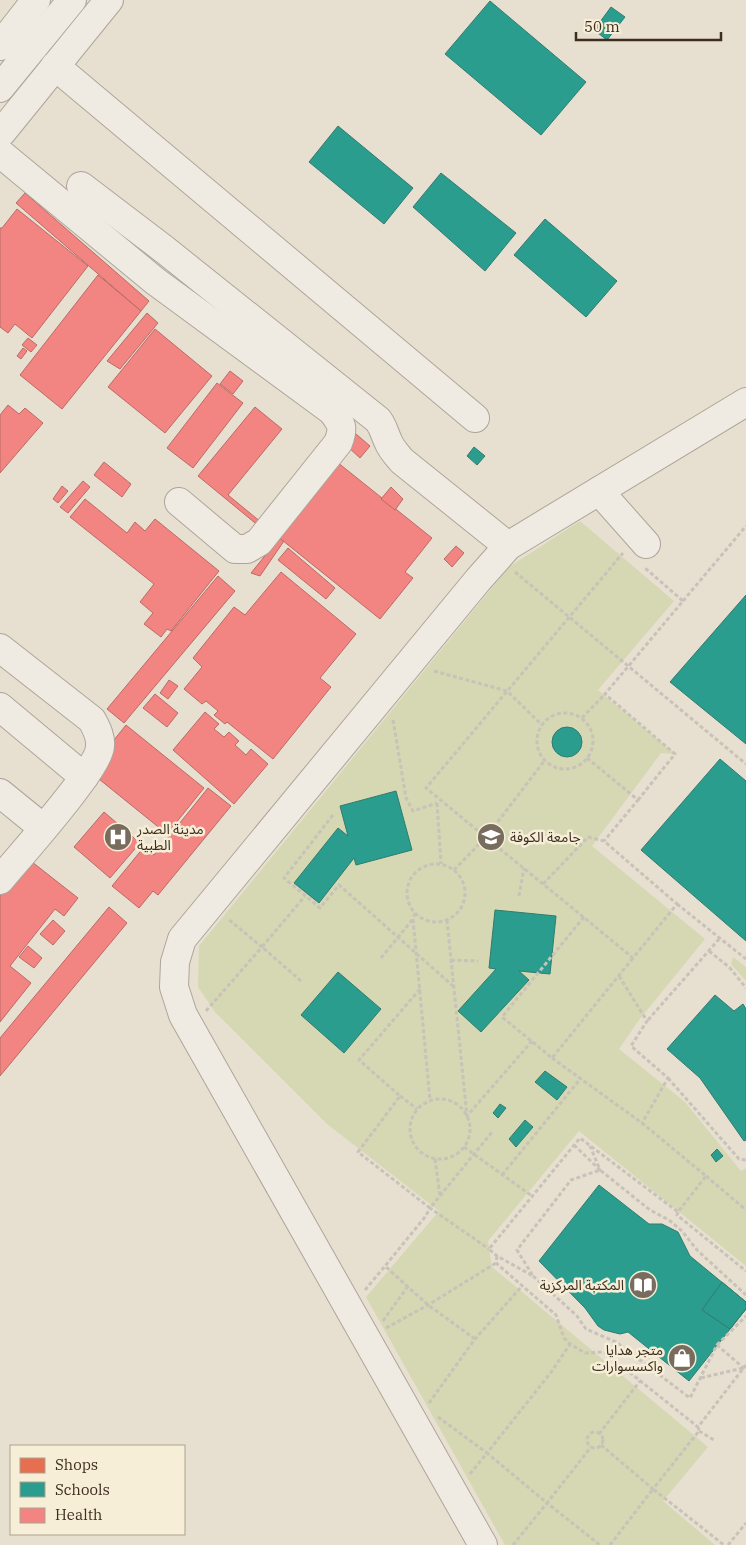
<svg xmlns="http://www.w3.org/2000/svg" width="746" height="1545" font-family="'IBM Plex Serif','Noto Sans Arabic',serif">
	<rect width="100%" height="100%" fill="#e7e0d1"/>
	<g fill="#d6d7b3">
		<polygon points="580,521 674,601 598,690 675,754 661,753 592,846 705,939 639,1020 619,1049 685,1102 741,1171 746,1168 746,1266 579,1131 488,1241 492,1267 708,1447 663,1501 715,1545 505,1545 366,1297 439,1211 327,1124 215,1012 198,987 199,946 509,567"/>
		<polygon points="733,957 746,967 746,981 731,964"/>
	</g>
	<polygon fill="#e76f51" stroke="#b45c42" points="680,1338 702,1357 686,1378 662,1359"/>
	<g fill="#2a9d8f" stroke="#307c6e">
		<polygon points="490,1 586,82 541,135 445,54"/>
		<polygon points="611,7 625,17 607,40 594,30"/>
		<polygon points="338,126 413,188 384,224 309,162"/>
		<polygon points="441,173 516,233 485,271 413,207"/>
		<polygon points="545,219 617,281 586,317 514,255"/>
		<polygon points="474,447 485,456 477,465 467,456"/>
		<polygon points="746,595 746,744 670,682"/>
		<circle cx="567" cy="742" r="15"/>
		<polygon points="720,759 746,781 746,941 641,850"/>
		<polygon points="396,791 412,850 356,865 354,858 319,903 294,883 338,828 348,836 340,806"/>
		<polygon points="495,910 556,916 550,974 519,971 529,980 481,1032 458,1011 496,969 489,968"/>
		<polygon points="338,972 381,1009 344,1053 301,1015"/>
		<polygon points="715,995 734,1011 743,1004 746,1009 746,1140 744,1141 700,1078 667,1049"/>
		<polygon points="545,1071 567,1087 557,1100 535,1082"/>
		<polygon points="500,1104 506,1108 498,1118 493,1113"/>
		<polygon points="525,1120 533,1127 516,1147 509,1139"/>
		<polygon points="717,1149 723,1156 716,1162 711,1155"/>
		<polygon points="599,1185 649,1224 662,1224 678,1232 690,1256 746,1302 746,1309 689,1381 628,1332 620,1334 604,1330 598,1326 585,1308 539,1261"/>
		<polygon points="722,1282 746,1302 746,1309 730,1329 702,1310"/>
	</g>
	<g fill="#f28482" stroke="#bc6a65">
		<polygon points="25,193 149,301 141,311 16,203"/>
		<polygon points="17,209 88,266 32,338 15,324 8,333 0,327 0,228 2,228"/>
		<polygon points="98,275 141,311 62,409 20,375"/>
		<polygon points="147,313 158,323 120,369 107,361"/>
		<polygon points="155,329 212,376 165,433 108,387"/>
		<polygon points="28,338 37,345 31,352 22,345"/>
		<polygon points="23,348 27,351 21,359 17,356"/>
		<polygon points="230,371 243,381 233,394 220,384"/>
		<polygon points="217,383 243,403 193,468 167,448"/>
		<polygon points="8,405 19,414 25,408 43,423 0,473 0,415"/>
		<polygon points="255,407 282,429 228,495 284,541 260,576 251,573 277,541 198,476"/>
		<polygon points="356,434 370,446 360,458 346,445"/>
		<polygon points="104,462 131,484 122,497 94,475"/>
		<polygon points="337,462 432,538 405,572 413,578 380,619 277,536"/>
		<polygon points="83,481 90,487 68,513 60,507"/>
		<polygon points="62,486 68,491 58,503 53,499"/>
		<polygon points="391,487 403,499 395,510 381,499"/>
		<polygon points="85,499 127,533 135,522 145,531 155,519 219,571 171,631 167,629 161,637 144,624 153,613 140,602 154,584 70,517"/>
		<polygon points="456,546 464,553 452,567 444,559"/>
		<polygon points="288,548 335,588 326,599 278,560"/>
		<polygon points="281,572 356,634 320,678 331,687 273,759 227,722 225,724 214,715 218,711 206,701 202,704 184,689 202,667 193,658 234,607 245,615"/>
		<polygon points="218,576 235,591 124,723 107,709"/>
		<polygon points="169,680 178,686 168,699 160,693"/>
		<polygon points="155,694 178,713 167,727 143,708"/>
		<polygon points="205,712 219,724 214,729 224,737 229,732 239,741 235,745 246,755 251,749 268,764 234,804 173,750"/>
		<polygon points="126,725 204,788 167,834 89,771"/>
		<polygon points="208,788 231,806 158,895 153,891 139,908 112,886 144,847 154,855"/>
		<polygon points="104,812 140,843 110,878 74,847"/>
		<polygon points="27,858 78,898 64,916 55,909 10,966 31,983 0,1022 0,893"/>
		<polygon points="109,907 127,923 0,1076 0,1038"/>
		<polygon points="53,920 65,931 53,945 40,934"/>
		<polygon points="28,946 42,958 34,968 19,957"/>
	</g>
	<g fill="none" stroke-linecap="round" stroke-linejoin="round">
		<defs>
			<g id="minor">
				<polyline points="0,46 36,0"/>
				<polyline points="55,66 475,418"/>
				<polyline points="0,88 72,0"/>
				<polyline points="2,132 109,0"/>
				<path d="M 0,153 L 155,281 L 332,411 C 342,424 344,428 338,443 L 259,542 L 247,549 L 235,549 L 179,502"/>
				<path d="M 81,186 L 165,250 L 378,420 C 384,428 384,433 388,441 C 391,449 397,455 402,461 L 508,546"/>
				<polyline points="599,491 646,544"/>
				<path d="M 0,648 L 92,720 C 96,728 101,736 100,746 C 100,767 18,858 0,880"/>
				<polyline points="0,707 84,777"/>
				<polyline points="0,793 43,828"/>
				<polyline points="483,1545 183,1015 174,987 175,962 182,939 478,580 508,546 746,402"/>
			</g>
		</defs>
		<use href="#minor" stroke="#ada599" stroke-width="30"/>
		<g stroke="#c8c2b9" stroke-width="3" stroke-dasharray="4 2.5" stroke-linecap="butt">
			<polyline points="515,572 746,764"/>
			<polyline points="683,601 746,526"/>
			<polyline points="434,671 507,691 542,725"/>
			<circle cx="565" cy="741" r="28"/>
			<polyline points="582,718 605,694"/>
			<polyline points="393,720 406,798 413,811 437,803"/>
			<polyline points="587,758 638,800 604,841"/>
			<polyline points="638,800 675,754 605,694 683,601 645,568"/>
			<polyline points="437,803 441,864"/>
			<polyline points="333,815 284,878 320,908 339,885 453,986"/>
			<circle cx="436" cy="893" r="29"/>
			<polyline points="454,870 486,837 545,760"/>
			<path d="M 543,884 L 588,837 L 604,841 L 677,904 L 633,958 C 568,904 502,851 437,797 L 426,788 L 623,553"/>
			<polyline points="519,896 524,868"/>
			<polyline points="677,904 746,959"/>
			<polyline points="415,913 413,919 430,1100"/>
			<polyline points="584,917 502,1017 552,1058 633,958"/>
			<polyline points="447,920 467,1116 532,1041"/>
			<polyline points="709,951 730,968 746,988"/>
			<polyline points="381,958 413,919"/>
			<polyline points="451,960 478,961"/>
			<polyline points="619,976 647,1021 631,1046 668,1078 642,1123"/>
			<polyline points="301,981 262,947 305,896"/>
			<polyline points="420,989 359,1060 400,1096 358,1152 430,1208 492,1132"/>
			<polyline points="206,1011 262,947 228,919"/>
			<polyline points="648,1020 720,938"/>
			<polyline points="552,1058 642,1123 706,1176 678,1212 580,1138 489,1249 497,1256 533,1276 517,1250 571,1180 600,1170 650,1210 669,1220 682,1231 697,1250 746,1295"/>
			<polyline points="668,1078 739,1159 746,1160"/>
			<polyline points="400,1096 417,1109"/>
			<circle cx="440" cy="1129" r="30"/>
			<polyline points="574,1145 600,1170 590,1146"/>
			<polyline points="464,1147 532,1196"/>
			<polyline points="435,1159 440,1196"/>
			<polyline points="502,1175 581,1078"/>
			<polyline points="706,1176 746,1210"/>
			<polyline points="678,1212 677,1215 746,1271"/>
			<polyline points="497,1256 496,1263 556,1315 564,1338 570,1344 585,1353 604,1352 698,1427 746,1365"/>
			<polyline points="533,1276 577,1316 586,1329 616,1342 690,1398 717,1345 746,1370"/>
			<polyline points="365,1290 385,1266"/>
			<polyline points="383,1321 408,1286"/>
			<polyline points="386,1328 428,1305 496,1263"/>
			<polyline points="475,1339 428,1305 385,1266 425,1217 430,1208 489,1249"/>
			<polyline points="717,1345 746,1316"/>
			<polyline points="701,1378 743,1368"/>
			<polyline points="429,1403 475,1339 522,1286"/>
			<polyline points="438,1417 487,1453 552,1371 570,1344"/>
			<polyline points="699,1431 714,1440"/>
			<circle cx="595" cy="1440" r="8"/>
			<polyline points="599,1434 640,1381"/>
			<polyline points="601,1445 653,1489 699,1431 698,1427"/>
			<polyline points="470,1474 487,1453 547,1503 591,1447"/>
			<polyline points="513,1545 547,1503 600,1545"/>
			<polyline points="610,1545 653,1489 724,1545"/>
			<polyline points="728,1545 746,1523"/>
		</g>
		<use href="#minor" stroke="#efebe3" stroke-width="28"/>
	</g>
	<defs>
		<symbol id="hospital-disc" viewBox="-11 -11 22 22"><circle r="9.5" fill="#786c5e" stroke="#f7eed8"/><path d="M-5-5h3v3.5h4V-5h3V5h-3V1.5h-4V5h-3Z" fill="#fff"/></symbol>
		<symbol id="university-disc" viewBox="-11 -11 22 22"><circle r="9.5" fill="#786c5e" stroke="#f7eed8"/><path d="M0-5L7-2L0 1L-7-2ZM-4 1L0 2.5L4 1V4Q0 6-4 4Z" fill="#fff"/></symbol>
		<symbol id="library-disc" viewBox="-11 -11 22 22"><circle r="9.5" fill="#786c5e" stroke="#f7eed8"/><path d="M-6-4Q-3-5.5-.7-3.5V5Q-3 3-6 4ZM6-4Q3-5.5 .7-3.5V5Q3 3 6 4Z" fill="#fff"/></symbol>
		<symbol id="shop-disc" viewBox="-11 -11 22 22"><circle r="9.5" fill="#786c5e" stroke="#f7eed8"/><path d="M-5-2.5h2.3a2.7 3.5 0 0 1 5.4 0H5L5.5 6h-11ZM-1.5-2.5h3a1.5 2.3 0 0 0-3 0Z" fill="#fff"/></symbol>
	</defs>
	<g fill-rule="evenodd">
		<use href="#hospital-disc" x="102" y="821" width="32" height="32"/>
		<use href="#university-disc" x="475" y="821" width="32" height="32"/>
		<use href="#library-disc" x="627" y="1269" width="32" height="32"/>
		<use href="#shop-disc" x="666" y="1342" width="32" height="32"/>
	</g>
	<g text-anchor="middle" stroke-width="5" stroke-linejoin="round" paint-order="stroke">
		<g font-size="14" fill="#3d2e20" stroke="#f7eed8" text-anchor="start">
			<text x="137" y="834">مدينة الصدر<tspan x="137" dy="16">الطبية</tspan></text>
			<text x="510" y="842">جامعة الكوفة</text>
			<text x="624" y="1290" text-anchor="end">المكتبة المركزية</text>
			<text x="663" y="1355" text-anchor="end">متجر هدايا<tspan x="663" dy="16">واكسسوارات</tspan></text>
		</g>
	</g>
	<rect x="10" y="1445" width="175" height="90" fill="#f7eed8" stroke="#ada18e"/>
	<rect x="20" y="1458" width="25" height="15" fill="#e76f51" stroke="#ada18e"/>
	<text x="55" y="1470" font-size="15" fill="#3d2e20">Shops</text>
	<rect x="20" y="1482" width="25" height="15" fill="#2a9d8f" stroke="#ada18e"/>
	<text x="55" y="1495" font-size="15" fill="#3d2e20">Schools</text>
	<rect x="20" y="1508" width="25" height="15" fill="#f28482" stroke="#ada18e"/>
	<text x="55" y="1520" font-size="15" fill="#3d2e20">Health</text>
	<path d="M576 32v8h145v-8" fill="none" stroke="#3d2e20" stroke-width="2.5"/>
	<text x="584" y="32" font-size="15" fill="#3d2e20" stroke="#f7eed8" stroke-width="4" paint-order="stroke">50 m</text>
</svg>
